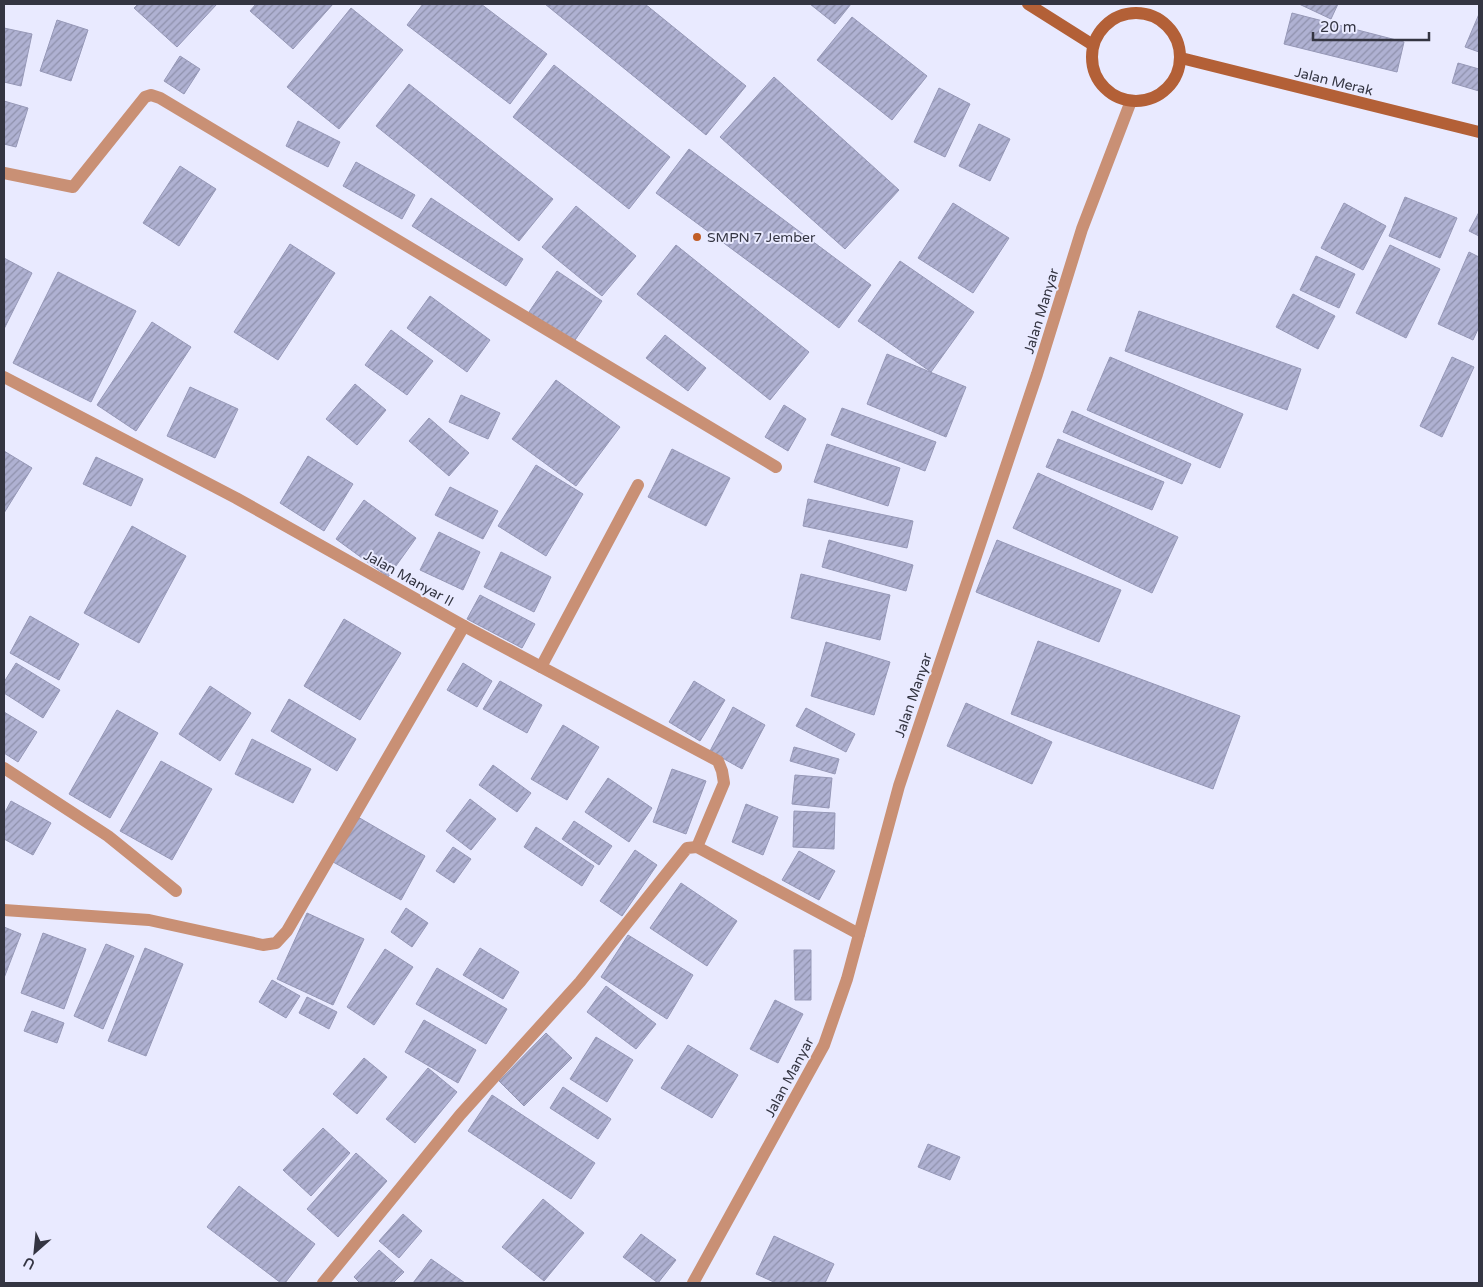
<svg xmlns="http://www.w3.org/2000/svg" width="1483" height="1287" font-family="'Varela Round',sans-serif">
	<defs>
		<pattern id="building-hatch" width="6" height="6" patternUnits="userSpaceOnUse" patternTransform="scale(1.25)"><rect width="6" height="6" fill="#afb1d2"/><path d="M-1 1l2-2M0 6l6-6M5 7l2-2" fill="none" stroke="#8f91ac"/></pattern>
	</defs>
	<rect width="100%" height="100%" fill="#e9eaff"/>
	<g fill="url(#building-hatch)" stroke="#9698b7">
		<polygon points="138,4 217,4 177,47 134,8"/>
		<polygon points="256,4 333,4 293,49 250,11"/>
		<polygon points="423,4 481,4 547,54 510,104 407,25"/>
		<polygon points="545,4 645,4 746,86 706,135"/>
		<polygon points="810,4 851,4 835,24"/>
		<polygon points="1299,4 1338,4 1331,19"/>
		<polygon points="351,8 403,50 339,129 287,87"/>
		<polygon points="1292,13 1404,42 1397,72 1284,44"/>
		<polygon points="1479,14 1479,52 1465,47"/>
		<polygon points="852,17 927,76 892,120 817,60"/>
		<polygon points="57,20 88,30 71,81 40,71"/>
		<polygon points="4,28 32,34 21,86 4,82"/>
		<polygon points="180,56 200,69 184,94 164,81"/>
		<polygon points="1458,63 1479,69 1479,91 1452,83"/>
		<polygon points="554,65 670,157 629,209 513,117"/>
		<polygon points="774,77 899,190 845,249 720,137"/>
		<polygon points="409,84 553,199 519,241 376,126"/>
		<polygon points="939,88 970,104 945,157 914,142"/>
		<polygon points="4,101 28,108 16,147 4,144"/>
		<polygon points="298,121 340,142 328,167 286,146"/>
		<polygon points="979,124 1010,139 990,181 959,166"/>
		<polygon points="689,149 871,285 839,328 656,193"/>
		<polygon points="356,162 415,195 402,219 343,186"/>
		<polygon points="180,166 216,189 179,246 143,223"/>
		<polygon points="1405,197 1457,218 1440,258 1389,236"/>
		<polygon points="431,198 523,259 506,286 412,226"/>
		<polygon points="953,203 1009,238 973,293 918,258"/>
		<polygon points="1344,203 1386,226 1363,270 1321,248"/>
		<polygon points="576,206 636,256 602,296 542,247"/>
		<polygon points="1479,212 1479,236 1469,231"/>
		<polygon points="290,244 335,273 278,360 234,332"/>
		<polygon points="676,245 809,352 770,400 637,294"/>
		<polygon points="1390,245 1440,269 1406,338 1356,313"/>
		<polygon points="1469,252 1479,257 1479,327 1473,340 1438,324"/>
		<polygon points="1316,256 1355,274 1339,308 1300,290"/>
		<polygon points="4,258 32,273 4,329"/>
		<polygon points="900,261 974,312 931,372 858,321"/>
		<polygon points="557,271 602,301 573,343 529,312"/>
		<polygon points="58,272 136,311 91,402 13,363"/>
		<polygon points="1293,294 1335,316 1318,349 1276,327"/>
		<polygon points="430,296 490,340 467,372 407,328"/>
		<polygon points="1139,311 1301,369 1287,410 1125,351"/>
		<polygon points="152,322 191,347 136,431 97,405"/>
		<polygon points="391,330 433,361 407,395 365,365"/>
		<polygon points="665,335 706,368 688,391 646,358"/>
		<polygon points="887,354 966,387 946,437 867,404"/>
		<polygon points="1110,357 1243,414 1220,468 1087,410"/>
		<polygon points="1452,357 1474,367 1442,437 1420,426"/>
		<polygon points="556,380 620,427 576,486 512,439"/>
		<polygon points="355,384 386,410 357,445 326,419"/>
		<polygon points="190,387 238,409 215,458 167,436"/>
		<polygon points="461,395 500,413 488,439 449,422"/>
		<polygon points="784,405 806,419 788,451 765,437"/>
		<polygon points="842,408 936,442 925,471 831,435"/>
		<polygon points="1072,411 1191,464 1182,484 1063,432"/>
		<polygon points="429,418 469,453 449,476 409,441"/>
		<polygon points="1058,439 1164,482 1152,510 1046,467"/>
		<polygon points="827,444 900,468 888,506 814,482"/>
		<polygon points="672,449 730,478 706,526 648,497"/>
		<polygon points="4,451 32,468 4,513"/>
		<polygon points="308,456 353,484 324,531 280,503"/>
		<polygon points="96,457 143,479 131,506 83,484"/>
		<polygon points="536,465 583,494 546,556 498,526"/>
		<polygon points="1038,473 1178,537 1152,593 1013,528"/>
		<polygon points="450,487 498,511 483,539 435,515"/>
		<polygon points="808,499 913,521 907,548 803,526"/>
		<polygon points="364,500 416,538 388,577 336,539"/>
		<polygon points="132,526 186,556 139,643 84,613"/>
		<polygon points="439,532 480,552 463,590 420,570"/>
		<polygon points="829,540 913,565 906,591 822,567"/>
		<polygon points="997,540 1121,590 1099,642 976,592"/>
		<polygon points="501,552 551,577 534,612 484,587"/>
		<polygon points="801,574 890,595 880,640 791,618"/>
		<polygon points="480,595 535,624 522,648 467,619"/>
		<polygon points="30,616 79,644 59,680 10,653"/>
		<polygon points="344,619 401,653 360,720 304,686"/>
		<polygon points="1038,641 1240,716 1213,789 1011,714"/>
		<polygon points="826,642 890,662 874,715 811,696"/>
		<polygon points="16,663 60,690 43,718 4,693 4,682"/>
		<polygon points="463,663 492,681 477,707 447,690"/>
		<polygon points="500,681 542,705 527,733 483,709"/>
		<polygon points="694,681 725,700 700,741 669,722"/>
		<polygon points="210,686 251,713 220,761 179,734"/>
		<polygon points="289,699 356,739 337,771 271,731"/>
		<polygon points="966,703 1052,742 1032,784 947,746"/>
		<polygon points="733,707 765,725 742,769 710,751"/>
		<polygon points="806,708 855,734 846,752 796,726"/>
		<polygon points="117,710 158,733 110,818 69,794"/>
		<polygon points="4,712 37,732 18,762 4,753"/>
		<polygon points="563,725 599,747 567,800 531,779"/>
		<polygon points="252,739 311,769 293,803 235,774"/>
		<polygon points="794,747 839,759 835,774 790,761"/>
		<polygon points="161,761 212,789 172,860 120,831"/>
		<polygon points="493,765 531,793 517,812 479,785"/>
		<polygon points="672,769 706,781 686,834 653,822"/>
		<polygon points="795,775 832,778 829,808 792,804"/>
		<polygon points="608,778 652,808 629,842 585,812"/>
		<polygon points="470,799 496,819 471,850 446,831"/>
		<polygon points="11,801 51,823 33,855 4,839 4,814"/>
		<polygon points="746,804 778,817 763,855 732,842"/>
		<polygon points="794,811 835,813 834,849 793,847"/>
		<polygon points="351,813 425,856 401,900 326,858"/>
		<polygon points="574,821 612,846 599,865 562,839"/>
		<polygon points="536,827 594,866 582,886 524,847"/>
		<polygon points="453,847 471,859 454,883 436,871"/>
		<polygon points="635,850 657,865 622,916 600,901"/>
		<polygon points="799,851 835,871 819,900 782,880"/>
		<polygon points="681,883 737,921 707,966 650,928"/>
		<polygon points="406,908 428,923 412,947 391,932"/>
		<polygon points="307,913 364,939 333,1005 277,979"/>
		<polygon points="4,927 21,934 4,978"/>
		<polygon points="43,933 86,949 64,1009 21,993"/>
		<polygon points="628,935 693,975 667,1019 601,977"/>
		<polygon points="106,944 134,956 103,1029 74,1016"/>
		<polygon points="145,948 183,964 146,1056 108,1041"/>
		<polygon points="480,948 519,972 503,999 463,975"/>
		<polygon points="385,949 413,967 374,1025 347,1007"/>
		<polygon points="794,950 811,950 811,1000 795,1000"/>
		<polygon points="437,968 507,1009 486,1044 416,1004"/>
		<polygon points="272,980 300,996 286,1018 259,1002"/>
		<polygon points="606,986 656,1024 636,1049 587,1012"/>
		<polygon points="307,997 337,1012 329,1029 299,1013"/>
		<polygon points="775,1000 803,1014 778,1063 750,1049"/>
		<polygon points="32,1011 64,1023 57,1043 24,1031"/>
		<polygon points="424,1020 476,1050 458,1083 405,1052"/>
		<polygon points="546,1033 572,1058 524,1106 499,1081"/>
		<polygon points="596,1037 633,1060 607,1102 570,1079"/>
		<polygon points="688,1045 738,1075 712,1118 661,1088"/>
		<polygon points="364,1058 387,1077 357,1114 333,1094"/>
		<polygon points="428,1068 457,1092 415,1143 386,1119"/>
		<polygon points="563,1087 611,1119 598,1139 550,1108"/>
		<polygon points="492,1095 595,1163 571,1199 468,1131"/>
		<polygon points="323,1128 350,1153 311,1196 283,1170"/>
		<polygon points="928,1144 960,1157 950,1180 918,1167"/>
		<polygon points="356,1153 387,1181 338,1237 307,1209"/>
		<polygon points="239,1186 315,1244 285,1283 281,1283 207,1227"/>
		<polygon points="543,1199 584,1233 544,1281 502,1247"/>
		<polygon points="403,1214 422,1231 399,1258 379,1241"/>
		<polygon points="641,1234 676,1260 658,1283 623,1257"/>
		<polygon points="774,1236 834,1264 825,1283 776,1283 756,1274"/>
		<polygon points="379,1250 404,1272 393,1283 360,1283 354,1277"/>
		<polygon points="431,1259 465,1283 413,1283"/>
	</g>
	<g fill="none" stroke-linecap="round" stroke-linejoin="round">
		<g stroke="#c99075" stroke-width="12">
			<polyline points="4,173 73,187 145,97 151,95 160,98 776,467"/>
			<polyline points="4,377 236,498 464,626 718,761 722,771 724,783 697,847"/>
			<polyline points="541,667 638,485"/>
			<polyline points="4,768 108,836 176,891"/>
			<polyline points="4,910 149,920 263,945 276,943 287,931 301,907 464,626"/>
			<polyline points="323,1283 460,1115 580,982 687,848 697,847 859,934"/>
			<polyline points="693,1283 824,1045 847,979 899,786 1037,374 1082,229 1131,101"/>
		</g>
		<g stroke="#b36037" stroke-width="12">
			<polyline points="1028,4 1093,45"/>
			<circle cx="1136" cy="57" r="44"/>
			<polyline points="1181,58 1479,132"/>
		</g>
	</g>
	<circle fill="#c15d27" stroke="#e9eaff" stroke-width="2" cx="697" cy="237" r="5"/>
	<g text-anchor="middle" stroke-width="4" stroke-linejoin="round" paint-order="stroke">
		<g font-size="14" fill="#343542" stroke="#e9eaff">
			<text transform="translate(1334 81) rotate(14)" y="5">Jalan Merak</text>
			<text transform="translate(1041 311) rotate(-73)" y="5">Jalan Manyar</text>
			<text transform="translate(409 578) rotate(29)" y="5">Jalan Manyar II</text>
			<text transform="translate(913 695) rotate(-71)" y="5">Jalan Manyar</text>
			<text transform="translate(789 1077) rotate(-62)" y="5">Jalan Manyar</text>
		</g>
		<g font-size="14" fill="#343542" stroke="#e9eaff" text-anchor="start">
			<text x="707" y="242">SMPN 7 Jember</text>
		</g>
	</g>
	<rect width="1483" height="1287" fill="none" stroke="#343542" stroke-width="10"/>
	<g transform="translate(35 1252) rotate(207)" stroke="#e9eaff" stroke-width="4" paint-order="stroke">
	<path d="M0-4L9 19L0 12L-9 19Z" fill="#343542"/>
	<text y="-8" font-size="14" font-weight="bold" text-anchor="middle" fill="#343542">U</text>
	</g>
	<path d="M1313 32v8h116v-8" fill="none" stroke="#343542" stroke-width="2.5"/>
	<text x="1320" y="32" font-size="15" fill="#343542" stroke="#e9eaff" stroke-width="4" paint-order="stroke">20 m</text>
</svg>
